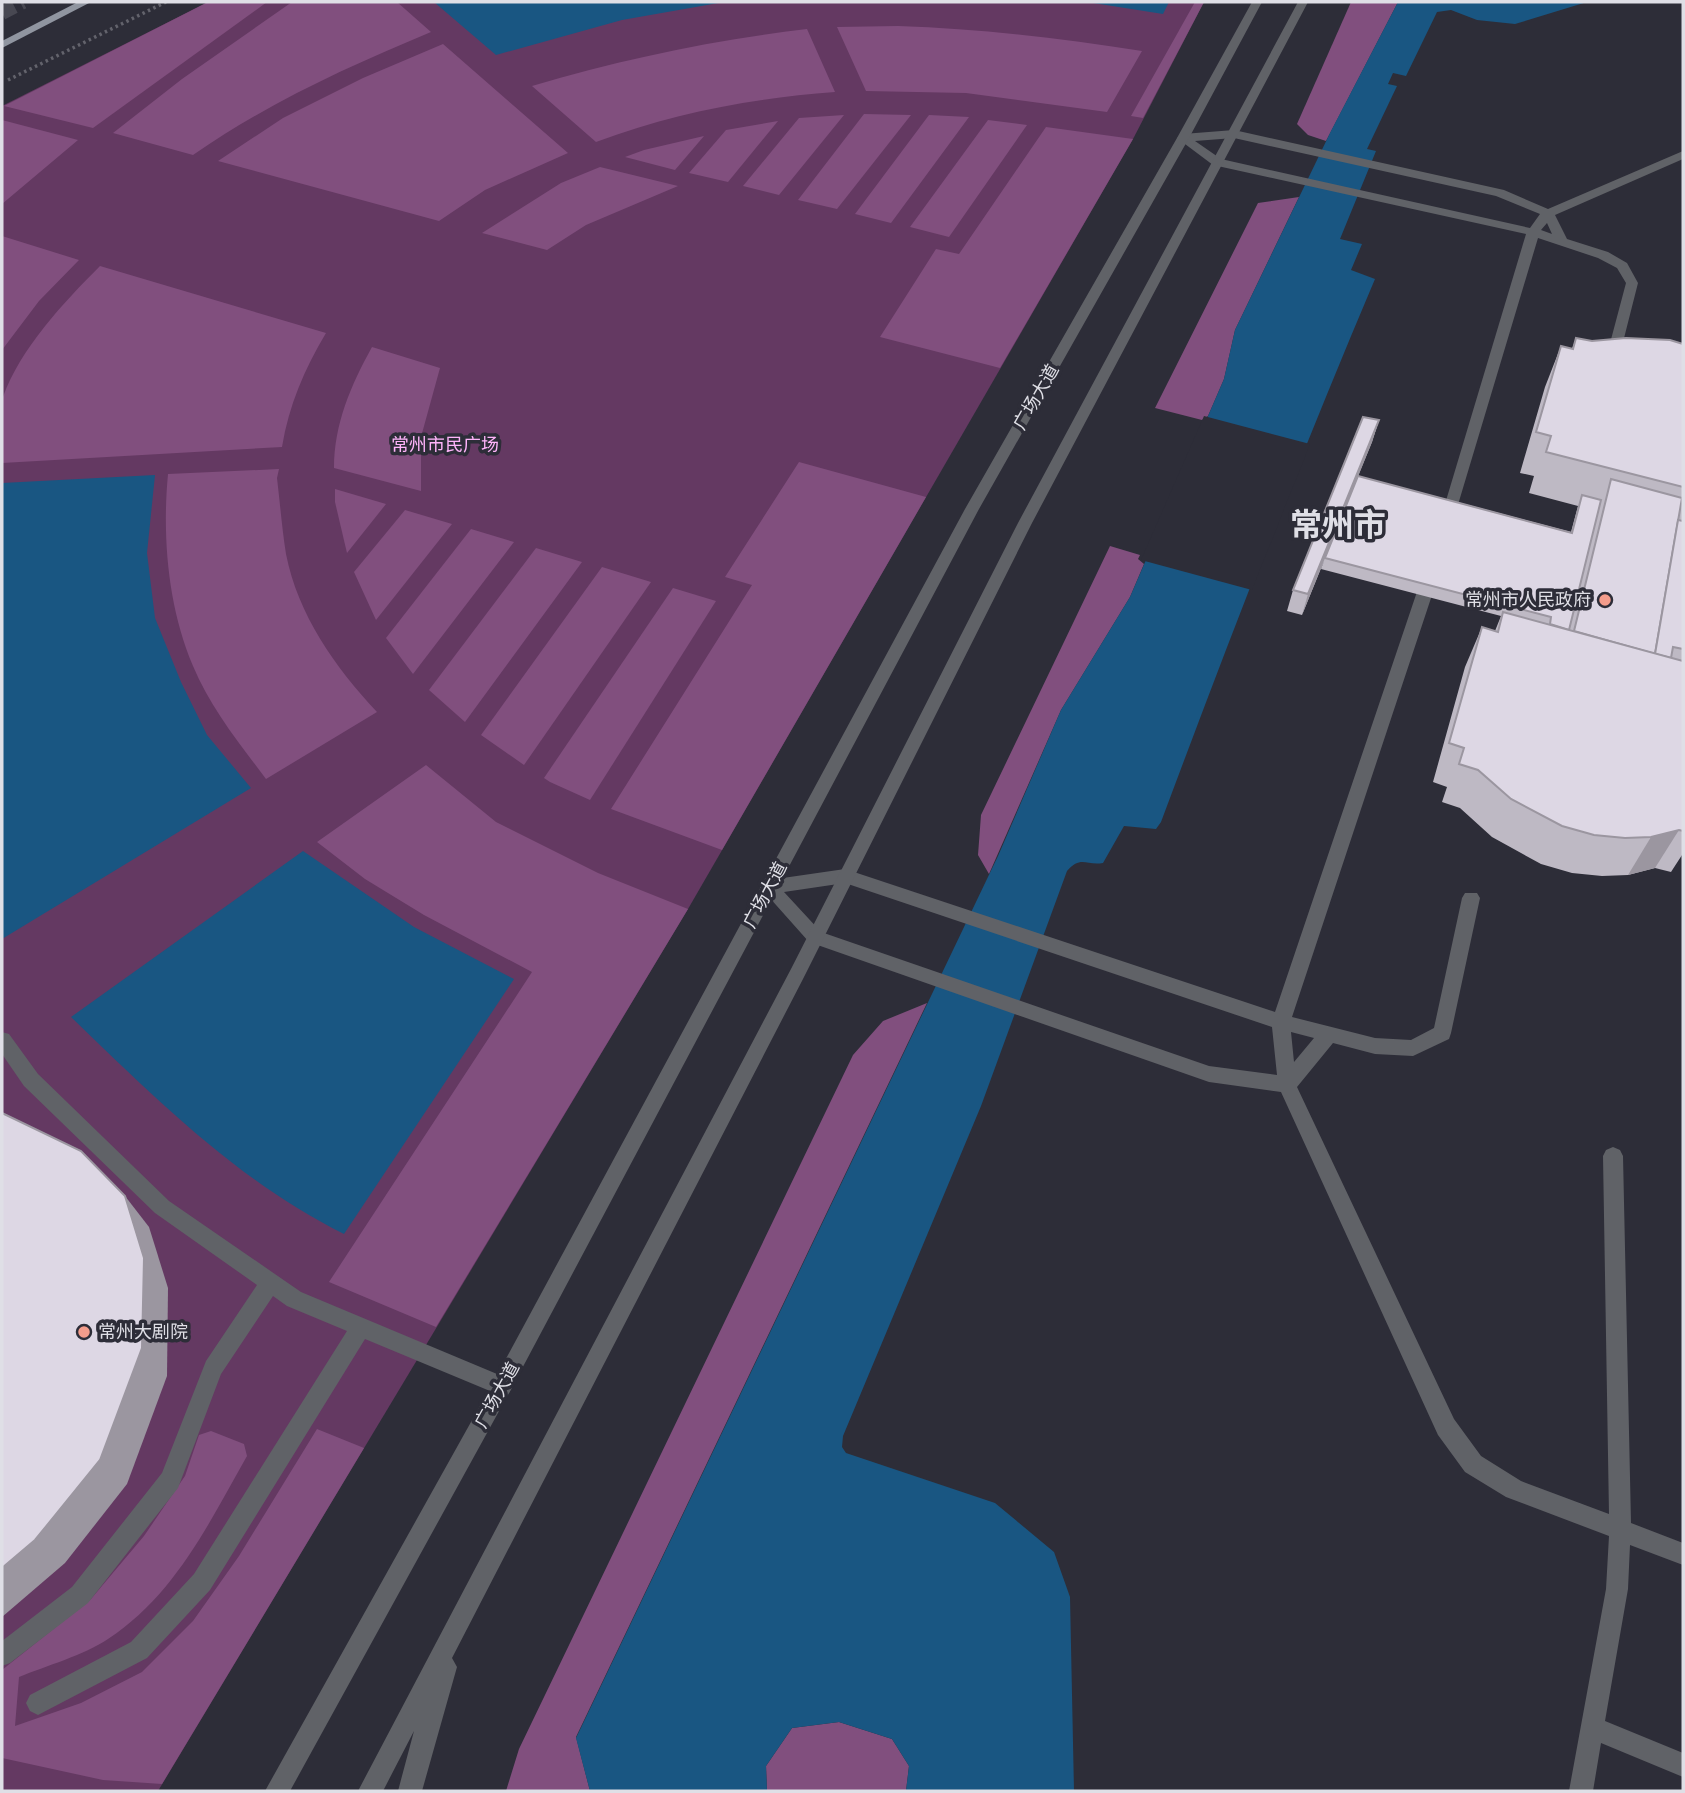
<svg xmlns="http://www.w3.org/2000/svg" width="1685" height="1793" font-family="Commissioner,'Noto Sans SC',sans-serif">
	<rect width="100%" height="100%" fill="#2d2d38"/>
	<polygon fill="#643962" points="208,2 1204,2 1133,139 688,909 158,1791 2,1791 2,106"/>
	<g fill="#814f7e">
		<polygon points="208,2 267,2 93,128 4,106"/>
		<path d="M 292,2 L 397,2 L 431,32 C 347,67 268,103 193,155 L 113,133 L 182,79 Z"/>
		<polygon points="1195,2 1204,2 1143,118 1131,116"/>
		<polygon points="1351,2 1398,2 1326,141 1308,135 1297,124"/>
		<path d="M 898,26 C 981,29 1061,38 1142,51 L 1107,112 L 966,93 L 866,91 L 837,27 Z"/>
		<path d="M 807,29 L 835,92 C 753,98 673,113 596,142 L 532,86 C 622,59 714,40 807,29 Z"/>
		<polygon points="443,44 568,153 485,190 439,221 218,161 283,118 363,78"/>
		<polygon points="864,114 911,115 837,209 798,200"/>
		<polygon points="844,115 779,195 743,186 799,118"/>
		<polygon points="929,115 969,117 891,223 855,214"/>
		<polygon points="2,120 78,140 2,204"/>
		<polygon points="988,120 1027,125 949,237 910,227"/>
		<polygon points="778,121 728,182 689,173 726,130"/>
		<polygon points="1046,127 1133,139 1000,368 880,337 936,249 959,254"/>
		<polygon points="704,136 675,170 625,157 644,150"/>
		<polygon points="600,167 678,186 586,225 547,250 482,233 561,183"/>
		<polygon points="1299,197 1235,330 1224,379 1208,416 1202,420 1155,408 1258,203"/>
		<polygon points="2,236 79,260 39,301 2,350"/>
		<path d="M 100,266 L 326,333 C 304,370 289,405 282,447 L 2,463 C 2,446 0,413 3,397 C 20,349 64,302 100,266 Z"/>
		<path d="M 372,347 L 440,368 L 421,437 L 421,491 L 334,468 C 334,424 351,385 372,347 Z"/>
		<polygon points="799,462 926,497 722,850 611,809 752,585 725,577"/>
		<path d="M 279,469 L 277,478 C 280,503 282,529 286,554 C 298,615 335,667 377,712 L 266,779 C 239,743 210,707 193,666 C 168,607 162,537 168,474 Z"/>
		<polygon points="335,489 386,504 347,553 335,502"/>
		<polygon points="405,510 452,524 376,620 354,572"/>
		<polygon points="471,529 514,542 413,674 386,638"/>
		<polygon points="1110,546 1140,555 1138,559 1144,564 1130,597 1061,710 989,874 978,855 981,815"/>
		<polygon points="536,548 582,562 465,722 429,690"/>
		<polygon points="602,567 651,582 524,765 481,735"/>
		<polygon points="673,588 716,601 590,800 550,782 544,778"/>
		<polygon points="426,765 496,822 598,873 688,909 436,1327 329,1282 532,972 424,915 365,879 317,842"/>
		<polygon points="927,1003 576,1737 590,1791 506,1791 519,1749 853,1055 883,1021"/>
		<path d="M 317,1429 L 364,1448 L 162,1784 L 103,1780 L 2,1758 L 2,1670 L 91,1599 L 144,1536 L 185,1476 L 199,1435 L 211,1431 L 244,1444 L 247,1456 C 209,1523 175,1595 108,1639 C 84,1655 46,1666 19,1677 L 15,1726 L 81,1703 L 142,1672 L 193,1621 L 239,1556 Z"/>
		<polygon points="839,1722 892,1739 909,1766 906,1791 767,1791 766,1766 792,1728"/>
	</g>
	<g fill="#195682">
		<polygon points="434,2 724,2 622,20 496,55"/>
		<polygon points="1087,2 1169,2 1163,14"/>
		<path d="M 1398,2 L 1587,2 L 1515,24 L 1477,20 L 1451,10 L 1437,12 L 1406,76 L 1393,73 L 1388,84 L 1397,86 L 1367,149 L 1376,151 L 1340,239 L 1362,244 L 1351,270 L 1375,279 C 1299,458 1229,640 1161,822 L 1156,829 L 1124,826 L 1103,863 C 1086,866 1081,855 1067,871 L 981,1106 L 843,1436 L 842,1447 L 846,1453 L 995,1503 L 1054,1552 L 1070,1597 L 1074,1791 L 906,1791 L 909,1766 L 892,1739 L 839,1722 L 792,1728 L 766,1766 L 767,1791 L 590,1791 L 576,1738 L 998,856 L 1061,710 L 1130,597 L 1224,379 L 1235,330 L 1331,131 Z"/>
		<polygon points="155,475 147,553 155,618 181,682 207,735 251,788 2,939 2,483"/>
		<path d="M 303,851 L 414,927 L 514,979 L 344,1234 C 239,1182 155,1098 71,1017 Z"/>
	</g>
	<polygon fill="#2d2d38" points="1204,416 1310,444 1252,590 1141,560"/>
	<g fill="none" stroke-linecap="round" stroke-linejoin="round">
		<polyline stroke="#484852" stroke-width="14" stroke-dasharray="14 7" stroke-linecap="butt" points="2,13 23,2"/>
		<polyline stroke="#63636c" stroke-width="3.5" stroke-dasharray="2.5 3.5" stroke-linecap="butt" points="8,80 166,2"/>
		<g fill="#606267" fill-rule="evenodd">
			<path d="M 1234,130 L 1504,190 L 1548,209 L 1683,151 L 1683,159 L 1555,215 L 1567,239 L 1608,252 L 1627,263 L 1638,283 L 1621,350 L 1616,351 L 1609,347 L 1626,283 L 1617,268 L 1598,258 L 1538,238 L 1451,528 L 1446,529 L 1439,524 L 1526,234 L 1213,165 L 1177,138 L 1183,134 ZM 1234,138 L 1496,196 L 1540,214 L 1530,228 L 1221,159 L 1195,141 ZM 1547,223 L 1552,234 L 1541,230 Z"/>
			<path d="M 1431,569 L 1439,574 L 1292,1017 L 1375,1038 L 1411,1040 L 1434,1028 L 1462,898 L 1465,893 L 1477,893 L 1480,898 L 1451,1033 L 1449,1039 L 1413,1056 L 1375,1054 L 1333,1043 L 1297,1087 L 1454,1419 L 1481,1456 L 1521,1481 L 1609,1514 L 1603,1156 L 1606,1150 L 1613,1147 L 1620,1150 L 1623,1156 L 1631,1523 L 1683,1543 L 1683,1565 L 1630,1545 L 1628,1589 L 1605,1721 L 1683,1753 L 1683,1777 L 1601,1743 L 1593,1791 L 1569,1791 L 1606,1589 L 1609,1536 L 1506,1497 L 1465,1472 L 1438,1435 L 1281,1092 L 1209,1082 L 809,942 L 760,887 L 763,882 L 769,880 L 845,869 L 1275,1012 L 1423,574 ZM 845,883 L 1272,1027 L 1277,1075 L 1209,1066 L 821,932 L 784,892 ZM 1291,1032 L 1314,1038 L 1294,1062 Z"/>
			<polygon points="2,1032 9,1034 38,1074 169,1201 301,1292 509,1379 513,1386 509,1393 502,1396 365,1339 210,1590 147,1658 38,1715 30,1711 26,1703 30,1695 131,1642 194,1574 347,1331 287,1306 273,1296 221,1374 178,1488 88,1603 10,1663 2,1666 2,1641 72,1587 162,1473 206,1361 257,1285 155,1213 24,1086 2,1054"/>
		</g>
		<g fill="#606267" fill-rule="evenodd">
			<polygon points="1252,2 1262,2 1189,138 979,509 509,1393 290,1791 265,1791 495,1379 965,509 1177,138"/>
			<polygon points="1298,2 1308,2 1032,523 803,979 452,1658 457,1667 422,1791 398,1791 414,1731 383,1791 358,1791 791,969 1018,523"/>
		</g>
		<polygon fill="#9095a0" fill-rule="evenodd" points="78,2 91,2 2,48 2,41"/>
	</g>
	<polygon fill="#beb9c4" points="1576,338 1592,341 1683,344 1683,856 1682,855 1671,872 1655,868 1628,875 1602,876 1572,873 1541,864 1492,837 1460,808 1442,802 1447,787 1433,782 1465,667 1482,627 1495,631 1501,616 1321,569 1324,561 1302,615 1287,611 1293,590 1379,420 1372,442 1358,476 1571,532 1578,506 1529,493 1534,476 1520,473 1545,387 1561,346 1572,349"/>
	<g fill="#9b96a0">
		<polygon points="1379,420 1372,442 1302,615 1308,594"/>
		<polygon points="1679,830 1655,868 1628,875 1651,837"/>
		<polygon points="125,1196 149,1227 168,1288 167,1376 127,1484 65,1563 2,1617 2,1568"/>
	</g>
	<g fill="#ddd7e4" stroke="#9b96a0" stroke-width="2">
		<polygon points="1576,338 1592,341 1626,338 1670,340 1683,344 1683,487 1546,452 1551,436 1536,432 1561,346 1573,349"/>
		<polygon points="1363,417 1379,420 1308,594 1293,590"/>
		<polygon points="1358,476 1572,533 1582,495 1601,500 1569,630 1550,624 1551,617 1325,558"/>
		<polygon points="1611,479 1682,498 1655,654 1574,631"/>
		<polygon points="1678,520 1683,521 1683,649 1673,647 1671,658 1655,654"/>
		<polygon points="1503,612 1683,661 1683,831 1679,830 1651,837 1625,838 1594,835 1562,826 1511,799 1478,770 1459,764 1464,748 1449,743 1482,627 1498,632"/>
		<polygon points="2,1113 81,1151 125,1196 144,1258 142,1348 100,1460 35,1540 2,1568"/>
	</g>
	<g fill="#f49d8c" stroke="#2d2d38" stroke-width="2.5">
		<circle cx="1605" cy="600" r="7"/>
		<circle cx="84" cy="1332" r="7"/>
	</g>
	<g text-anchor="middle" stroke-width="7" stroke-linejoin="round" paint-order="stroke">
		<g font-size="18" fill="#dfdfe6" stroke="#2d2d38">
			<text transform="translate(1036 397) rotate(-60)" y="6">广场大道</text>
			<text transform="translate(765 895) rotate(-62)" y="6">广场大道</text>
			<text transform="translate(497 1395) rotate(-61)" y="6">广场大道</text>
		</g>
		<g font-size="18" fill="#feb4fa" stroke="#2d2d38">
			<text x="445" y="451">常州市民广场</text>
		</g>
		<g font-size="18" fill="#dfdfe6" stroke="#2d2d38" text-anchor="end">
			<text x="1591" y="606">常州市人民政府</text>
			<text x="98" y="1338" text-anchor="start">常州大剧院</text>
		</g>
		<g font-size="32" font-weight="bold" fill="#dfdfe6" stroke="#2d2d38">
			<text x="1338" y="536">常州市</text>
		</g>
	</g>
	<rect width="1685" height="1793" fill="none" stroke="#dfdfe6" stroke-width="7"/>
</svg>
